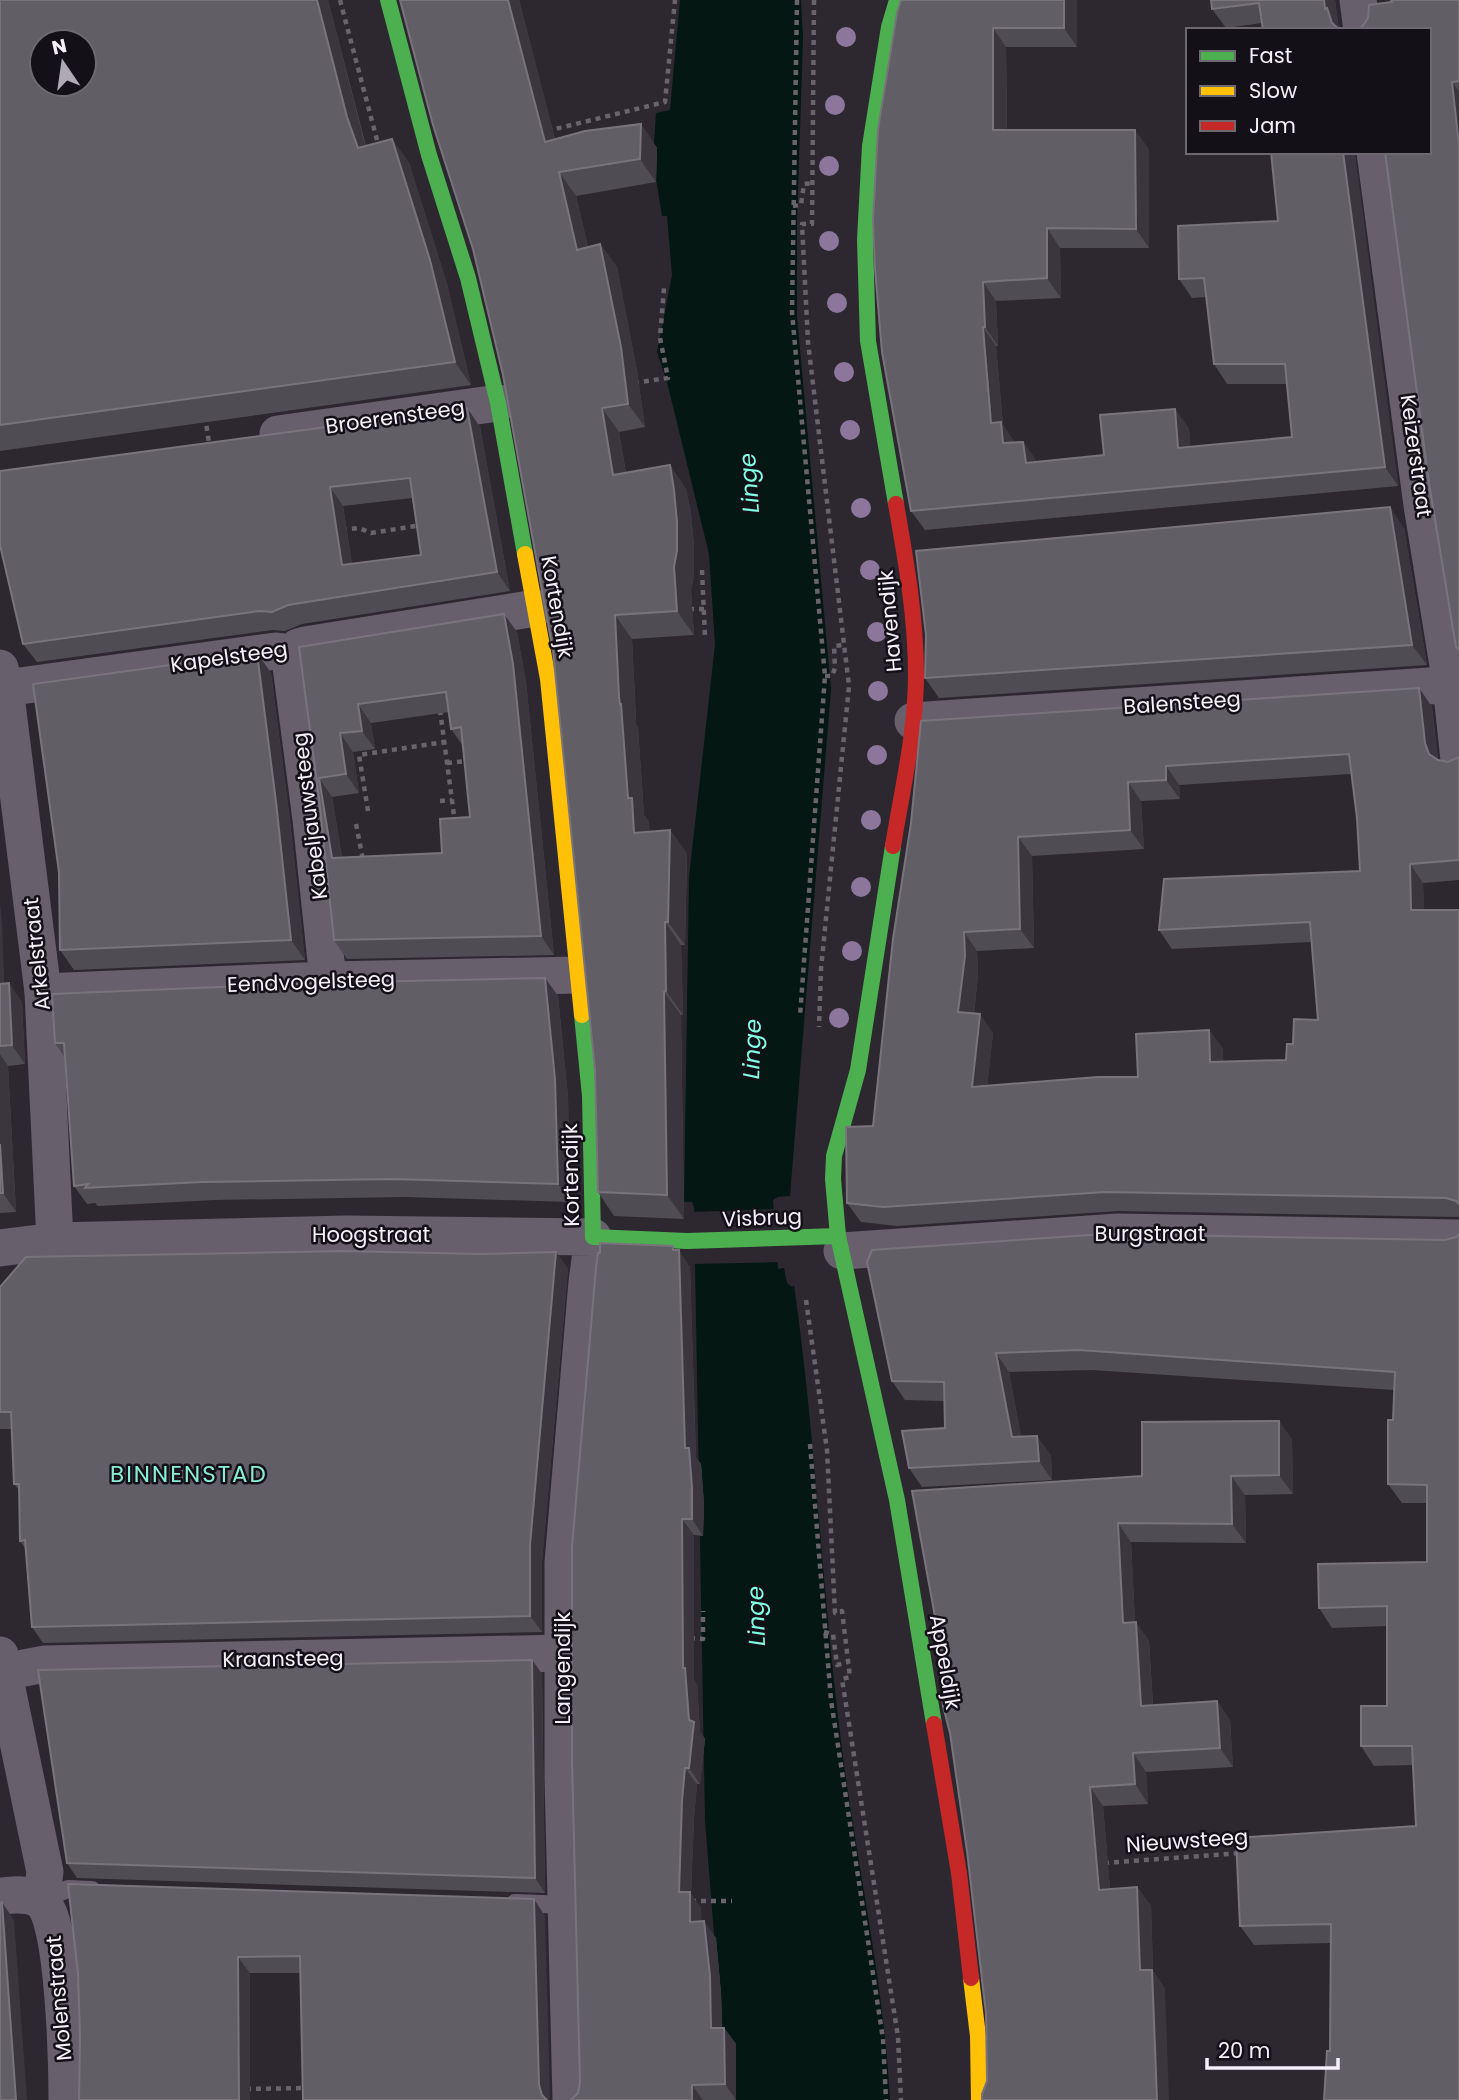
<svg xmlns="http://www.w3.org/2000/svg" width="1459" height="2100" font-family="Poppins,sans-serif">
	<rect width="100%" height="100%" fill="#2d2830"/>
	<path fill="#041712" d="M 680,0 L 801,0 L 803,38 L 797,224 L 797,316 L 831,689 L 790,1196 L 778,1197 L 773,1200 L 778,1269 L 784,1268 L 787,1283 L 792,1287 L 794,1285 C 816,1439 822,1594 842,1749 C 857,1866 884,1982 890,2100 L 727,2100 L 705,1820 L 694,1207 L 692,1202 L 684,1202 L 689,877 L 715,645 L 709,554 L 667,382 L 657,352 L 672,275 L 667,216 L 662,216 L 653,160 L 656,113 L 670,110 Z"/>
	<polygon fill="#2d2830" points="777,1209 781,1262 692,1264 691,1212"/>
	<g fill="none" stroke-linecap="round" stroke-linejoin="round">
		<g stroke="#69646c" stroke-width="4.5" stroke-dasharray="5 5" stroke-linecap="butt">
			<polyline points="340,0 377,140"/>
			<polyline points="797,0 792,312 825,676 800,1016"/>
			<polyline points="814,0 812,224 802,224 808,342 849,686 821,969 819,1027"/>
			<polyline points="547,131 665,102 675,0"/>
			<polyline points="793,206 801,205 804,184 812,183"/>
			<polyline points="634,383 668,378 660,338 664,288"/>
			<polyline points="205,416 209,443"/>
			<polyline points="342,530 359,528 371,533 422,525"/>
			<polyline points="702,570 705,637"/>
			<polyline points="689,609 704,609"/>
			<polyline points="825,676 832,676 835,668 834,646 844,645"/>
			<polyline points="440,710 455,823"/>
			<polyline points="447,763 468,761"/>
			<polyline points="440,801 452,800"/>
			<polyline points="368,811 359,755 444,742"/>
			<polyline points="356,824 363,860"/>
			<polyline points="806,1300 827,1450 835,1613 842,1611 850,1677 842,1679 898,2037 901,2100"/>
			<polyline points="810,1444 831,1700 883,2039 886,2100"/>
			<polyline points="824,1632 833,1634 837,1665 848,1662"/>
			<polyline points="690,1638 703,1639 703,1611"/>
			<polyline points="1104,1863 1242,1853"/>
			<polyline points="691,1901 732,1901"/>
			<polyline points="246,2089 307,2088"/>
		</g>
		<g stroke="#675f6c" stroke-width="18">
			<polyline points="41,1900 68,1889 92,1890"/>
			<polyline points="515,1903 568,1905"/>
		</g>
		<g stroke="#675f6c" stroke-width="37">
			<polyline points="1358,0 1362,30"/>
			<polyline points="1375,152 1422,505 1451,684 1459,760"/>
			<polyline points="278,434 498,403"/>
			<polyline points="292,653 291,666 311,819 328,980"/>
			<polyline points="0,668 5,688 43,992 55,1241"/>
			<polyline points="5,688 276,651 292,653 298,647 305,645 536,608"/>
			<polyline points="913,721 1459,684"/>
			<polyline points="43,992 328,980 579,975"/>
			<polyline points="0,1248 55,1241 346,1234 593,1237 587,1282 563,1563 563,1777 571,2100"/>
			<polyline points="842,1251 1118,1232 1459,1238"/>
			<polyline points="0,1655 45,1872 41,1900"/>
			<polyline points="3,1672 45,1664 563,1653"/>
			<path d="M 0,1896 C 13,1895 31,1892 42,1902 C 64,1921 67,2066 67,2100"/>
		</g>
		<g stroke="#4caf50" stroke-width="16">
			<polyline points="388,0 429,155 468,278 498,403 525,554"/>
			<polyline points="896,504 868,341 865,240 870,146 889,27 897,0"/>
			<polyline points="893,846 858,1070 834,1156 833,1179 838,1236 897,1500 934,1724"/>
			<polyline points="582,1015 590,1096 593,1237 687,1241 838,1236"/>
		</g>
		<g stroke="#ffc107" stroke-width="16">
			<polyline points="525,554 548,679 582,1015"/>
			<polyline points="971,1978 978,2036 979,2100"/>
		</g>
		<g stroke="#c62828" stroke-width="16">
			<path d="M 893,846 C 902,790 916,732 916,675 C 916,617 906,561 896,504"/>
			<polyline points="934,1724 959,1873 971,1978"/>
		</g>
	</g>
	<g fill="#8d769c">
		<circle cx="846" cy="37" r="10"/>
		<circle cx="835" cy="105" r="10"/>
		<circle cx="829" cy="166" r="10"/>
		<circle cx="829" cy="241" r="10"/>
		<circle cx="837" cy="303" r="10"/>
		<circle cx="844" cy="372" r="10"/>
		<circle cx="850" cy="430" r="10"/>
		<circle cx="861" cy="508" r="10"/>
		<circle cx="870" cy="570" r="10"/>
		<circle cx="877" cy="632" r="10"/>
		<circle cx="878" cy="691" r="10"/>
		<circle cx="877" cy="755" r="10"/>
		<circle cx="871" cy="820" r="10"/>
		<circle cx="861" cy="887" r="10"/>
		<circle cx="852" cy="951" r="10"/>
		<circle cx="839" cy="1018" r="10"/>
	</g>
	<g fill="#504c53" fill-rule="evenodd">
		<polygon points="0,0 328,0 366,146 392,139 409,163 447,284 471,385 0,451"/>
		<polygon points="519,0 555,139 641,124 657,148 656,182 576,196 588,247 600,244 617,267 637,371 645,427 619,432 626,473 670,465 686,489 691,513 694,546 694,575 691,591 694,635 632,639 636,720 636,724 638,728 644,815 649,822 649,832 670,830 687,854 685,945 681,945 683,1015 681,1015 684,1219 614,1216 598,1192 595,1070 553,651 503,375 473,249"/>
		<polygon points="901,0 1077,0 1077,47 1006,47 1007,130 1149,149 1149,248 1060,248 1061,298 996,301 998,346 996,346 1003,425 1014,442 1023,442 1037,462 1104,455 1189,428 1190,447 1292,437 1287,384 1227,384 1214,364 1206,297 1192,298 1179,279 1278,221 1354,155 1398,486 925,530 911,511"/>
		<polygon points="1211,0 1335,0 1338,24 1341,30 1262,23 1226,28 1212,9"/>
		<polygon points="1459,0 1459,651 1456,647 1385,152"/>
		<path d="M 467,408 L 480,427 L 510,591 L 302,624 L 285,631 L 273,630 L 37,662 L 23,644 ZM 412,498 L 421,555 L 352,564 L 343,506 Z"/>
		<polygon points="1404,528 1427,665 939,698 925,678"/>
		<path d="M 517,632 L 526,682 L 554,955 L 347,959 L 334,940 L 319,798 L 299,647 ZM 449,712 L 451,729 L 463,746 L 470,817 L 442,853 L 342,857 L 332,797 L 359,793 L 353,752 L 375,749 L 371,723 Z"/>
		<polygon points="257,653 271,673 290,821 305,960 74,970 60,950"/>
		<path d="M 1419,688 L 1432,707 L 1438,760 L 1448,762 L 1459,757 L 1459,880 L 1423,883 L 1424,910 L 1459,910 L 1459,1217 L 1118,1211 L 897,1226 L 861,1222 L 847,1203 L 873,1126 L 911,823 ZM 1351,774 L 1357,818 L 1360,871 L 1159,930 L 1172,949 L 1311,942 L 1318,1020 L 1293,1044 L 1286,1060 L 1223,1062 L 1223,1049 L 1209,1030 L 1138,1077 L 987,1086 L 993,1033 L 974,1014 L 978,975 L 977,951 L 1034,948 L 1032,856 L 1144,849 L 1141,801 L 1180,799 L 1179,785 Z"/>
		<polygon points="0,905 4,983 22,1002 25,1064 8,1066 16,1212 0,1213"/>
		<polygon points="545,978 558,996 568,1097 570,1202 405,1197 215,1200 98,1206 95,1203 87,1204 74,1186 65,1058 55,1043"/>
		<polygon points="1456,1237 1459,2100 1330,2051 1331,1943 1254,1945 1240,1926 1416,1826 1413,1765 1374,1766 1361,1746 1387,1706 1387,1626 1332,1628 1319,1608 1427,1562 1427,1503 1402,1503 1388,1484 1393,1420 1394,1390 1092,1370 1009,1372 1021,1437 1051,1455 1052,1480 922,1487 909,1468 945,1428 944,1401 905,1400 892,1381 867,1262 1445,1240"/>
		<polygon points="676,1250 690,1267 696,1458 701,1464 704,1504 703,1536 694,1535 694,1680 697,1684 700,1732 705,1739 700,1784 697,1784 694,1817 691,1894 701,1908 701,1922 716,1938 721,1993 722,2028 724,2028 736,2044 736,2100 571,2100 578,2093 580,2083"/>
		<polygon points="556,1252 568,1269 542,1561 542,1632 43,1643 32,1627 25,1548 20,1541 19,1490 14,1484 12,1429 0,1429 0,1287 482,1254"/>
		<polygon points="1279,1421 1292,1440 1293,1494 1245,1495 1246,1543 1131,1542 1135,1622 1149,1641 1153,1705 1217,1701 1230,1720 1233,1767 1146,1772 1148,1804 1103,1806 1110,1889 1137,1887 1151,1906 1153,1971 1165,1989 987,2081 986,2014 967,1851 950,1733 1142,1476"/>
		<polygon points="532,1660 542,1674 545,1893 77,1878 67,1863"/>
		<polygon points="545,1916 301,1973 250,1973 80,2036 78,1974"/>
	</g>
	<g fill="#3b363e">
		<polygon points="317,0 328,0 364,141 375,171 358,148 347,117"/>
		<polygon points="508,0 519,0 562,166 545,142"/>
		<polygon points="1064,0 1077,0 1077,47 1064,28"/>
		<polygon points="1324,0 1335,0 1338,24 1341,30 1332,23 1325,9"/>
		<polygon points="993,28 1006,47 1007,150 993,130"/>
		<polygon points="1452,82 1459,91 1459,145"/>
		<polygon points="641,124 657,148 656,182 640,159"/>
		<polygon points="1135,130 1149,149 1149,248 1136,229"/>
		<polygon points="392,139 409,163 447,284 471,385 455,362"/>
		<polygon points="1343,152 1355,152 1398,486 1385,467"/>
		<polygon points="559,172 576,196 594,273 577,250"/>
		<polygon points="1047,228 1060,248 1061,298 1047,278"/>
		<polygon points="600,244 617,267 637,371 645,427 628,404"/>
		<polygon points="983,282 996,301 998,346 985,327"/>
		<polygon points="983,327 996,346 1003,425 1014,441 1016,462 1003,443 991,423"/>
		<polygon points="467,408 480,427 510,591 497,572"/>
		<polygon points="602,408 619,432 630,498 613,475"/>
		<polygon points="1175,409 1189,428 1192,468 1178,448"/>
		<polygon points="1023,442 1036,461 1039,482 1026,463"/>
		<polygon points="670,465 686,489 691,513 694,546 694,575 691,591 694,635 677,611"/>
		<polygon points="330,487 343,506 355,584 342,565"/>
		<polygon points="1390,507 1404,528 1427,665 1412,645"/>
		<polygon points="504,614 517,632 526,682 554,955 541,936"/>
		<polygon points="615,615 632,639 636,720 636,724 638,728 644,815 649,822 651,856 634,833 628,798 620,704"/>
		<polygon points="257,653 271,673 290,821 305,960 291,940"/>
		<polygon points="1419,688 1432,707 1438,762 1429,754 1425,743"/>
		<polygon points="358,704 371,723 375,749 362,731"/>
		<polygon points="340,733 353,752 359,793 346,774"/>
		<polygon points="1166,766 1179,785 1180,799 1166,780"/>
		<polygon points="319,778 332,797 345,876 332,858"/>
		<polygon points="1128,782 1141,801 1144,849 1130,830"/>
		<polygon points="670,830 687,854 685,945 668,922"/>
		<polygon points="1018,837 1032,856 1034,948 1020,929"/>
		<polygon points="1410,864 1423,883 1425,929 1411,910"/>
		<polygon points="0,905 2,924 5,1003 0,996"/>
		<polygon points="665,922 681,945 683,1015 666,991"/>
		<polygon points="964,932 977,951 978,975 972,1031 958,1012"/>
		<polygon points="545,978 558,996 568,1097 570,1202 558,1184"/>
		<polygon points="9,983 22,1002 25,1064 12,1045"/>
		<polygon points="664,992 681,1015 684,1219 667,1195"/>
		<polygon points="980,1014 993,1033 985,1106 972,1087"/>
		<polygon points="1209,1030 1223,1049 1224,1081 1210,1062"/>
		<polygon points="0,1054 8,1066 16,1212 3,1193 0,1144"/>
		<polygon points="673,1246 679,1255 679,1250 690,1267 696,1458 701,1464 704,1504 703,1536 692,1519 685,1448"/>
		<polygon points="556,1252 568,1269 542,1561 542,1632 530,1616 530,1545"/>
		<polygon points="996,1353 1009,1372 1025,1456 1012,1437"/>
		<polygon points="1279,1421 1292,1440 1293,1494 1279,1475"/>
		<polygon points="1037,1436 1051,1455 1052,1480 1039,1461"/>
		<polygon points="1231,1476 1245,1495 1246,1543 1232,1524"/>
		<polygon points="682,1519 694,1535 694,1680 697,1684 700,1732 705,1739 700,1784 689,1768 689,1720 683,1668"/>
		<polygon points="1118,1523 1131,1542 1136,1642 1123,1623"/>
		<polygon points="1136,1622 1149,1641 1154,1725 1141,1706"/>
		<polygon points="532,1660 542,1674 545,1893 535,1878"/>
		<polygon points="1217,1701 1230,1720 1233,1767 1220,1748"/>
		<polygon points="1133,1753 1146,1772 1148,1804 1135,1784"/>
		<polygon points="685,1768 697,1784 694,1817 691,1894 701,1908 702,1938 690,1922 679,1892 682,1801"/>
		<polygon points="1090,1787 1103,1806 1112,1909 1099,1890"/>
		<polygon points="1137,1887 1151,1906 1153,1971 1165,1989 1169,2100 1157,2100 1140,1970"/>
		<polygon points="534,1899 545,1916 550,2100 545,2100 542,2095 539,2085"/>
		<polygon points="2,1902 14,1920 27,2100 16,2100"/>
		<polygon points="704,1921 716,1938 721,1993 723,2044 711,2028"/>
		<polygon points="238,1957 250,1973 250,2100 239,2100"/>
		<polygon points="724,2028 736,2044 736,2100 725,2084"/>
		<polygon points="692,2085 703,2100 692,2100"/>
	</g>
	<g fill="#625e65" stroke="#79747c" stroke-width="2" fill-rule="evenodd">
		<path d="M 0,0 L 317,0 L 347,117 L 358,148 L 392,139 L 430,260 L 455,362 L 0,425 ZM 42,42 L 84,42 L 84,84 L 42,84 Z"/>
		<polygon points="400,0 508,0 545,142 585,131 641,124 640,159 559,172 577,250 600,244 621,347 628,404 602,408 613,475 670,465 674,490 677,522 677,551 674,567 677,611 615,615 619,697 620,704 621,704 628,798 632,798 634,833 670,830 668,922 665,922 666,991 664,992 667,1195 598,1192 595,1070 553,651 503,375 473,249 433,125"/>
		<polygon points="901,0 1064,0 1064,28 993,28 993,130 1135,130 1136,229 1047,228 1047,278 983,282 985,327 983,327 991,423 1001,422 1003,443 1023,442 1026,463 1104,455 1100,415 1175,409 1178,448 1292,437 1285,364 1214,364 1204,278 1179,279 1178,226 1278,221 1271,152 1343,152 1385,467 911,511 882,352 875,269 873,221 878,129 897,13"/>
		<polygon points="1211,0 1324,0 1325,9 1327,8 1332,23 1340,30 1263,30 1259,3 1212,9"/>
		<polygon points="1391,0 1459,0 1459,81 1452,82 1459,145 1459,650 1456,647 1429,483 1385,152 1429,152 1429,30 1356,30 1362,27 1368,18 1369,5 1392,2"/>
		<path d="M 467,408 L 497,572 L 288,605 L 272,612 L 260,611 L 23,644 L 0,545 L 0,471 ZM 410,478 L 421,555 L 342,565 L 330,487 Z"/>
		<polygon points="1390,507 1412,645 925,678 926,635 916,551"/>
		<path d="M 504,614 L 513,664 L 541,936 L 334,940 L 319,798 L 299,647 ZM 446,692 L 451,729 L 461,727 L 470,817 L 440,819 L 442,853 L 332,858 L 319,778 L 346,774 L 340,733 L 362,731 L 358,704 Z"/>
		<polygon points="257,653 276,802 291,940 60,950 59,872 33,684"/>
		<path d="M 1419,688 L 1425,743 L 1429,754 L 1438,760 L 1448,762 L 1459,757 L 1459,860 L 1410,864 L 1411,910 L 1459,910 L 1459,1204 L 1456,1201 L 1446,1198 L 1105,1192 L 883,1207 L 847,1203 L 846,1127 L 873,1126 L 893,939 L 911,823 L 921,721 ZM 1349,754 L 1357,818 L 1360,871 L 1164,879 L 1159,930 L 1310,922 L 1318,1020 L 1294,1019 L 1293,1044 L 1287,1044 L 1286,1060 L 1210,1062 L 1209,1030 L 1136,1034 L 1138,1077 L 1098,1077 L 972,1087 L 980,1014 L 958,1012 L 965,956 L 964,932 L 1020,929 L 1018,837 L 1130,830 L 1128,782 L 1166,780 L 1166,766 Z"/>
		<polygon points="545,978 555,1079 558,1184 392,1179 202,1182 85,1188 88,1184 74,1186 64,1043 55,1043 52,994 316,983"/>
		<polygon points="9,983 12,1045 0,1046 0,984"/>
		<polygon points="0,1144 3,1193 0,1193"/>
		<polygon points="1105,1234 1445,1240 1456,1237 1459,1234 1459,2100 1324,2100 1327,2051 1330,2051 1331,1924 1240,1926 1236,1838 1416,1826 1412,1746 1361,1746 1361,1706 1387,1706 1387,1606 1319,1608 1318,1564 1427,1562 1427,1485 1388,1484 1388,1420 1393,1420 1395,1372 1079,1350 996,1353 1012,1437 1037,1436 1039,1461 909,1468 902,1431 945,1428 944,1382 892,1381 867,1262 872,1250"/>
		<polygon points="600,1243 673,1246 673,1250 679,1250 685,1448 689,1448 692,1488 692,1519 682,1519 683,1668 685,1668 689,1720 694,1722 689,1768 685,1768 682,1801 679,1892 690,1892 690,1922 704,1921 710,1976 711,2028 724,2028 725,2084 692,2085 692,2100 571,2100 578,2093 580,2083 572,1760 572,1547 596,1268 598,1253 600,1253"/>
		<polygon points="343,1251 482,1254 556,1252 530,1545 530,1616 32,1627 25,1540 20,1541 19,1484 14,1484 11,1412 0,1412 0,1287 26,1257"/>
		<polygon points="1279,1421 1279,1475 1231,1476 1232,1524 1118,1523 1123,1623 1136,1622 1141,1706 1217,1701 1220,1748 1133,1753 1135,1784 1090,1787 1099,1890 1137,1887 1140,1970 1152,1970 1157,2100 982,2100 982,2094 987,2081 986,2014 967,1851 950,1733 943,1706 938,1633 912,1491 1142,1476 1142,1422"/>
		<polygon points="532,1660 535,1878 67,1863 38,1670"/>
		<polygon points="68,1884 534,1899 539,2085 542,2095 547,2100 303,2100 300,1956 238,1957 239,2100 79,2100 80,2036 78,1974"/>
		<polygon points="2,1902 16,2100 0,2100 0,1903"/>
	</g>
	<g text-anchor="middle" stroke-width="5" stroke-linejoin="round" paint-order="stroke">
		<g font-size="21" fill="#f5eff9" stroke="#141017">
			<text transform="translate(395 417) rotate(-8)" y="7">Broerensteeg</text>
			<text transform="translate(1416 456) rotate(82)" y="7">Keizerstraat</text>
			<text transform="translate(557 607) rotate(80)" y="7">Kortendijk</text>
			<text transform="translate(890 621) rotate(-95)" y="7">Havendijk</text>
			<text transform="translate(229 657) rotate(-8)" y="7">Kapelsteeg</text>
			<text transform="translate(1182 703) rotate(-4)" y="7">Balensteeg</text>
			<text transform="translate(310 816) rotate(-97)" y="7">Kabeljauwsteeg</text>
			<text transform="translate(37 954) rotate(-96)" y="7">Arkelstraat</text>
			<text transform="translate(311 982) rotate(-2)" y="7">Eendvogelsteeg</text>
			<text transform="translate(571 1175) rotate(-91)" y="7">Kortendijk</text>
			<text transform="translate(762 1218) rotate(-2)" y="7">Visbrug</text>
			<text x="1150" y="1241">Burgstraat</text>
			<text x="371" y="1242">Hoogstraat</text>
			<text transform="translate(283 1659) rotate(-1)" y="7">Kraansteeg</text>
			<text transform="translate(945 1662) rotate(80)" y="7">Appeldijk</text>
			<text transform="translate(563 1668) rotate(-90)" y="7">Langendijk</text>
			<text transform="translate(1187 1841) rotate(-4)" y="7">Nieuwsteeg</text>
			<text transform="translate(59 1998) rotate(-95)" y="7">Molenstraat</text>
		</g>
		<g font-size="23" font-style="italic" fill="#7fffe3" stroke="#141017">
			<text transform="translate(749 483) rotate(-94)" y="8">Linge</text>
			<text transform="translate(752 1049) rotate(-88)" y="8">Linge</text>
			<text transform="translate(756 1616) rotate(-92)" y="8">Linge</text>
		</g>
		<g font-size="23" letter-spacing="2" fill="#89edd5" stroke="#141017">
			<text x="189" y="1482">BINNENSTAD</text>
		</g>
	</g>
	<rect x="1186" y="28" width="245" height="126" fill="#141017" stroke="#6e6971" stroke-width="2"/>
	<rect x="1200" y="51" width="35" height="10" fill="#4caf50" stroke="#6e6971" stroke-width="2"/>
	<text x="1249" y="63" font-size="21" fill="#f5eff9">Fast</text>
	<rect x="1200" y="86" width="35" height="10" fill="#ffc107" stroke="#6e6971" stroke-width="2"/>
	<text x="1249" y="98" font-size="21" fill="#f5eff9">Slow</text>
	<rect x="1200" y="121" width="35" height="10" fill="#c62828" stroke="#6e6971" stroke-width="2"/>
	<text x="1249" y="133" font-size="21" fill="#f5eff9">Jam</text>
	<g transform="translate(63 63) rotate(347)"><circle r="33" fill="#141017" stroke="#6e6971" stroke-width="2"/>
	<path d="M0-5L12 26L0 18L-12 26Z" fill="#afa9b3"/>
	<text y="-10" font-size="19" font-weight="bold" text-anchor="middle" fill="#f5eff9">N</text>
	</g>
	<path d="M1207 2058v10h131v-10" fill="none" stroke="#f5eff9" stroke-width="3.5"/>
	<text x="1218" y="2058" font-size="21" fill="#f5eff9" stroke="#141017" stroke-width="5" paint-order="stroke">20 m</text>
</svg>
